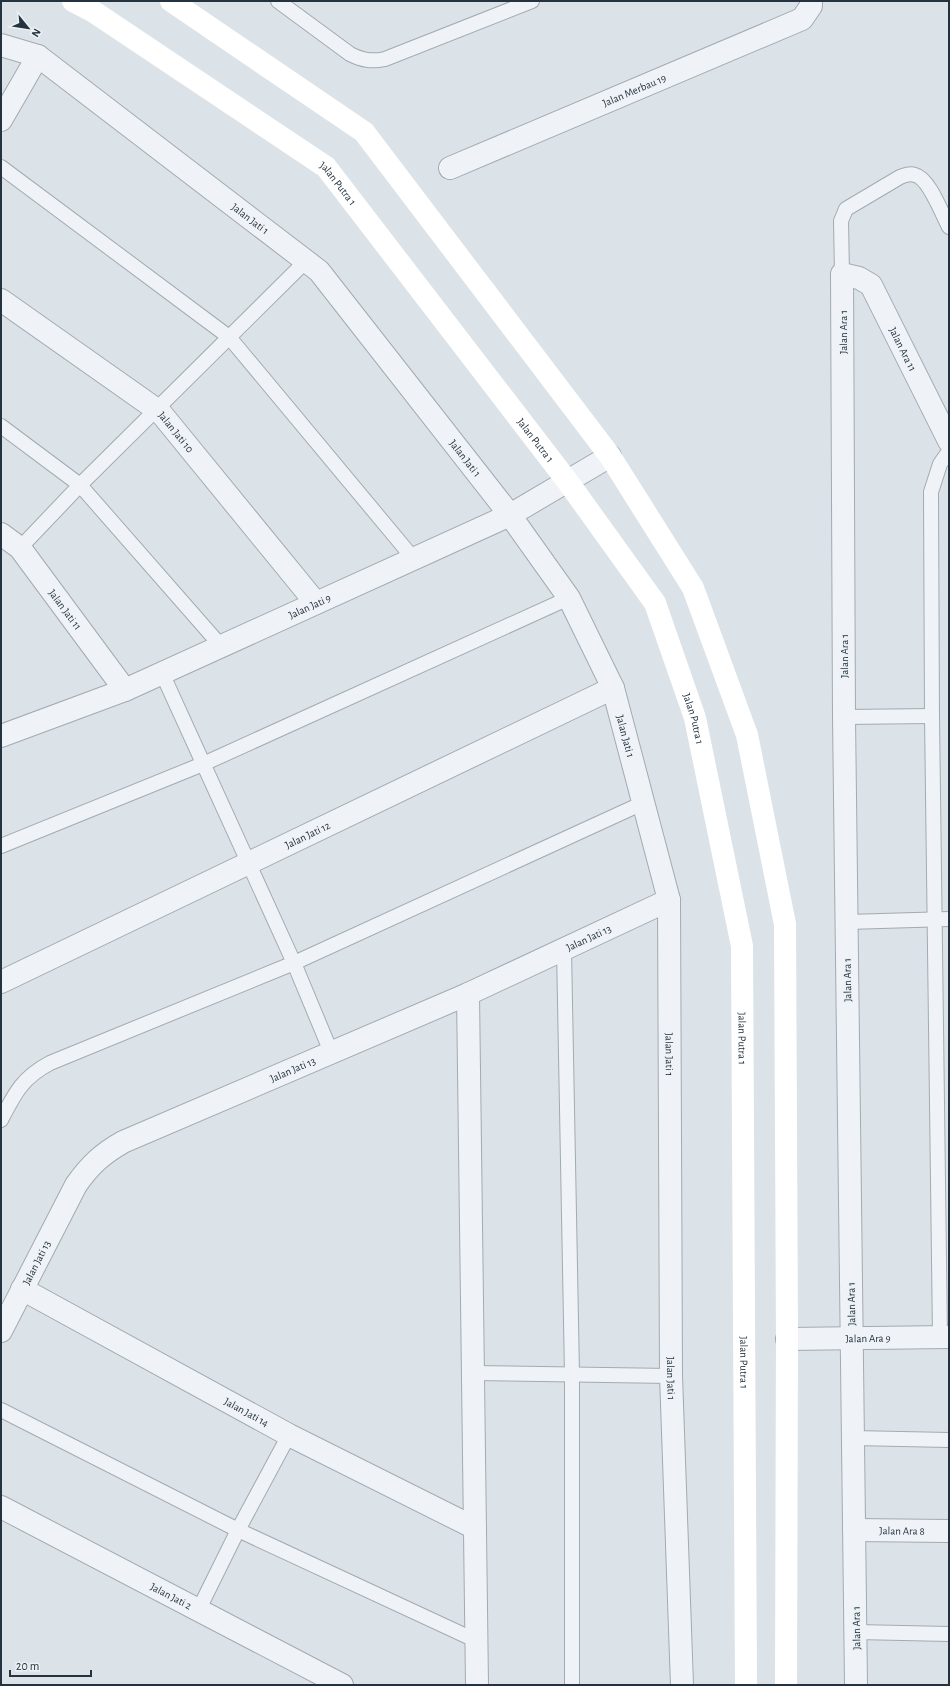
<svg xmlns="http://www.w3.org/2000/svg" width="950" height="1686" font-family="'Alegreya Sans',sans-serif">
	<rect width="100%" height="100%" fill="#dce3e8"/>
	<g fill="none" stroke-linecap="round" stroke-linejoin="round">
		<defs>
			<g id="lane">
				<path d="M 278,1 L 350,54 C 362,60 371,62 385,59 L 532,1"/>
				<polyline points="1,167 229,337 413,558"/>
				<path d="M 842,274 L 841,221 L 846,209 L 900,177 C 905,175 910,173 915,175 C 929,178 942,214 949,227"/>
				<polyline points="1,426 80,485 221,646"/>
				<polyline points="20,548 80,485 306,261"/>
				<polyline points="162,673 294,963 331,1052"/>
				<polyline points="844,717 932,716"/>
				<polyline points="1,846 203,764 569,598"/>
				<polyline points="847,922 949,919"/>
				<polyline points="564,949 572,1374 572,1685"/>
				<path d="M 1,1120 C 15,1093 22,1078 50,1063 L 294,963 L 643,803"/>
				<polyline points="940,1337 932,716 931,492 940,464 949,451"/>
				<polyline points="473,1373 671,1376"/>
				<polyline points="1,1410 238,1530 477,1641"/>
				<polyline points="853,1438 949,1440"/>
				<polyline points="198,1611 238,1530 289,1435"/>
				<polyline points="856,1632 949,1634"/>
			</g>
			<g id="street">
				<path id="s1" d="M 1,45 L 38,56 L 319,271 L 510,515 L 569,598 L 613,688 L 669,900 L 671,1376 L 682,1685"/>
				<polyline points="1,120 38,56"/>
				<path id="s2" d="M 450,168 L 802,19 L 811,6 L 811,1"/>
				<path id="s3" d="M 1,300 L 160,412 L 316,603"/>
				<path id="s4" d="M 1,534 L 20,548 L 125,690"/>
				<path id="s5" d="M 1,736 L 125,690 L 510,515 L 610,456"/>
				<path id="s6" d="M 1,982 L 613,688"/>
				<polyline points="468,994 477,1685"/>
				<path id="s7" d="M 22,1289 L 289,1435 L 475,1528"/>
				<path id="s8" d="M 1,1331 L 76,1185 C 90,1165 102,1154 123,1142 L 468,994 L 669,900"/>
				<path id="s9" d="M 787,1339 L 949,1337"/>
				<path id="s10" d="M 1,1507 L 342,1685"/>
				<path id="s11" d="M 854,1530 L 949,1531"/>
				<path id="s12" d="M 856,1685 L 844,717 L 842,274 L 859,278 L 871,285 L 949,441"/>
			</g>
		</defs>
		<use href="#lane" stroke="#a1abb2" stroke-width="16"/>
		<use href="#street" stroke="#a1abb2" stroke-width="24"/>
		<use href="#lane" stroke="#eff2f6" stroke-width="14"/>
		<use href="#street" stroke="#eff2f6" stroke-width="22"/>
		<g stroke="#fff" stroke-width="22">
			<path id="s13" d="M 73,1 L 94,12 L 326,167 L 568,482 L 655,603 L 695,718 L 742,946 L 746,1685"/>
			<polyline points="171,1 364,132 610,456 693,588 747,735 785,924 787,1339 786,1685"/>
		</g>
	</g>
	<g text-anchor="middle" stroke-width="3" stroke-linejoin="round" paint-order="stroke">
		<g font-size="11" fill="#24333f" stroke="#ebf1f5">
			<text dy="4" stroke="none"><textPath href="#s2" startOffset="200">Jalan Merbau 19</textPath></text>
			<text dy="4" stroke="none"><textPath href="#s13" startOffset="323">Jalan Putra 1</textPath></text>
			<text dy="4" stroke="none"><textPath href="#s1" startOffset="306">Jalan Jati 1</textPath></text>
			<text transform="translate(843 332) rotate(-90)" y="4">Jalan Ara 1</text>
			<text dy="4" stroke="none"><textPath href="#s12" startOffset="1514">Jalan Ara 11</textPath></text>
			<text dy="4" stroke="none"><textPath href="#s3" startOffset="220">Jalan Jati 10</textPath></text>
			<text dy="4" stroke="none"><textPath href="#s13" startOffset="647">Jalan Putra 1</textPath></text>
			<text dy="4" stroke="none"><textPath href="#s1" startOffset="630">Jalan Jati 1</textPath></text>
			<text dy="4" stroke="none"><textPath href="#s5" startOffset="335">Jalan Jati 9</textPath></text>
			<text dy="4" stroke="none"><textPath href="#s4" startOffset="100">Jalan Jati 11</textPath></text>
			<text transform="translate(844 656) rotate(-90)" y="4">Jalan Ara 1</text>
			<text dy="4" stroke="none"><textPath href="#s13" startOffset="971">Jalan Putra 1</textPath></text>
			<text dy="4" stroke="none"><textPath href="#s1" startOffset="954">Jalan Jati 1</textPath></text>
			<text dy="4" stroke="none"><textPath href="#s6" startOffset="340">Jalan Jati 12</textPath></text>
			<text dy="4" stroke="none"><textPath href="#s8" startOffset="737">Jalan Jati 13</textPath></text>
			<text transform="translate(847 980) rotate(-91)" y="4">Jalan Ara 1</text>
			<text dy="4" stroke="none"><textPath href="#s13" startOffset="1296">Jalan Putra 1</textPath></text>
			<text dy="4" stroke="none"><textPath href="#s1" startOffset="1278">Jalan Jati 1</textPath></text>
			<text dy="4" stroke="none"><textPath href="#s8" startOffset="413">Jalan Jati 13</textPath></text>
			<text dy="4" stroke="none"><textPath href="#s8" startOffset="77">Jalan Jati 13</textPath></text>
			<text transform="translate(851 1304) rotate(-91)" y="4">Jalan Ara 1</text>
			<text dy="4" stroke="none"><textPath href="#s9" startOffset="81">Jalan Ara 9</textPath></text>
			<text dy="4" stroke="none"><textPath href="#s13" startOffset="1620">Jalan Putra 1</textPath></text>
			<text dy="4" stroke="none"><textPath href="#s1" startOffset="1602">Jalan Jati 1</textPath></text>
			<text dy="4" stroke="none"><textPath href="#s7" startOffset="256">Jalan Jati 14</textPath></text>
			<text dy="4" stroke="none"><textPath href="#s11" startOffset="48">Jalan Ara 8</textPath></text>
			<text dy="4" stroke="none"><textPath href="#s10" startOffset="192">Jalan Jati 2</textPath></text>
			<text transform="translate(856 1628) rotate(-91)" y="4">Jalan Ara 1</text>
		</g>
	</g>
	<rect width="950" height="1686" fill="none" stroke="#24333f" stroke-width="4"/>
	<g transform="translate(28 28) rotate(120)" stroke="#ebf1f5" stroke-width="3" paint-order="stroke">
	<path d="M0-3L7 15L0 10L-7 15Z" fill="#24333f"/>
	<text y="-6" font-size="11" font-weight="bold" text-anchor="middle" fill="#24333f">N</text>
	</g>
	<path d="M10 1670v6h81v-6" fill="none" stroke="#24333f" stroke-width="2"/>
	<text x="16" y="1670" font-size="12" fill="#24333f" stroke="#ebf1f5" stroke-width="3" paint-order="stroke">20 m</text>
</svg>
